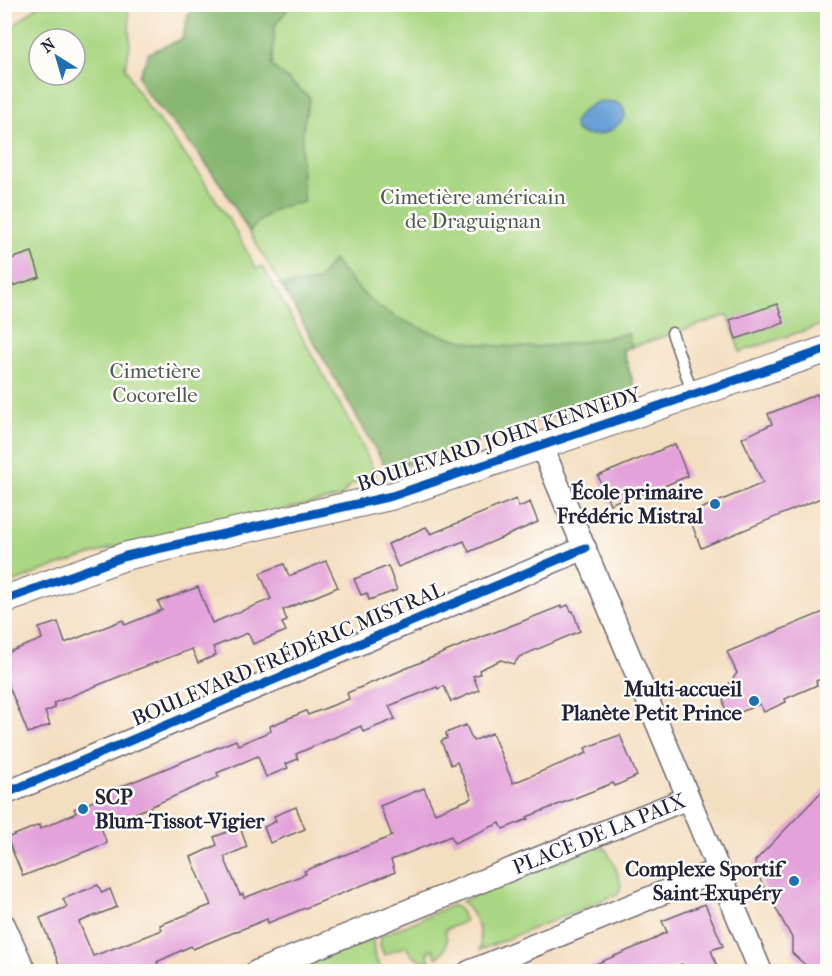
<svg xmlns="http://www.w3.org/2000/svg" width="832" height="976" font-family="'IM FELL French Canon',serif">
	<rect width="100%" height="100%" fill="#fdfcf7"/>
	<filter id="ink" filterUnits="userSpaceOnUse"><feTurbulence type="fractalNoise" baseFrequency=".0167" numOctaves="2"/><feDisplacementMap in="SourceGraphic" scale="12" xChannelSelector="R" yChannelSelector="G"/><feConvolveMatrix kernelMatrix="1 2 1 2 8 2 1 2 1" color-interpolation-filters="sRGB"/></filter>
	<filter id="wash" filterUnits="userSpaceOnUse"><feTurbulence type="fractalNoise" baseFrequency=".008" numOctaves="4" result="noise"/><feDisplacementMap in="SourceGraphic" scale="24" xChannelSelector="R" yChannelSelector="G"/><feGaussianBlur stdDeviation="1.35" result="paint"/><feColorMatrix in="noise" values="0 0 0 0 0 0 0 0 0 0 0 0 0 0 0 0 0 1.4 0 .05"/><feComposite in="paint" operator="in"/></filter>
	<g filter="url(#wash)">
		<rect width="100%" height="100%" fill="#f4dec0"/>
		<g fill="#aad783" stroke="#667c5f" stroke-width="1.5" fill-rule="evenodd">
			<path d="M 39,5 L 126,5 L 129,15 L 130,47 L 125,66 L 133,84 L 148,107 L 200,175 L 232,225 L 256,268 L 263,267 L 358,437 L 376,475 L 350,485 L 341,497 L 112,548 L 44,570 L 5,586 L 5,33 ZM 39,39 L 75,39 L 75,75 L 39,75 Z"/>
			<polygon points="191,5 827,5 827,323 740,352 728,315 623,350 635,388 388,471 294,307 222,186 201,157 143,88 139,76 149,53 182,39"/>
			<path d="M 596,847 L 605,848 L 615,866 L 621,885 L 618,894 L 480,950 C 483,932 475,914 462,901 Z"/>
			<path d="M 453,905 L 460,910 L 465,921 L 445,930 C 448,940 447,951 437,958 L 433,949 L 427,952 L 430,961 C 418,961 411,957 406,946 L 384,955 L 380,945 L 381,936 Z"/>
			<polygon points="373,938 374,955 382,971 290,971"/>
		</g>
		<g fill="#87b871" stroke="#546d56" stroke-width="1.5">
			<path d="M 191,5 L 291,5 L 275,25 L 272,66 L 310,98 C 299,132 300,167 304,202 C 275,207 269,210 249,232 L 222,186 L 201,157 L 143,88 L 139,76 L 149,53 L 182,39 Z"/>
			<path d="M 333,260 C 346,275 358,290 374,303 C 388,314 406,322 423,329 C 492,355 557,349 628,333 L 632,347 L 622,350 L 635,388 L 388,471 L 282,286 L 318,281 Z"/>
		</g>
		<path fill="#6aa0d7" stroke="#466189" stroke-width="1.5" d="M 602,101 L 614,102 L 623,106 L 625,116 C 616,132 594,141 576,131 L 574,123 C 580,111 589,104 602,101 Z"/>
		<g id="blocks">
			<g fill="#e3a2da">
				<polygon points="32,252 40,277 13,286 5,261"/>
				<polygon points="777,304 784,323 736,339 730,320"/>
				<polygon points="817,394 821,404 828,401 828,495 701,548 688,514 763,483 742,438 772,424 768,414"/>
				<polygon points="675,444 688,476 633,499 631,495 610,504 598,476"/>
				<polygon points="516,499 519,507 530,502 538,522 469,552 464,541 398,567 388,544 426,527 431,534"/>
				<polygon points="326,561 338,587 283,610 287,621 282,623 286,631 253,644 248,633 213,647 216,655 198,663 192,649 133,671 54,703 55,708 45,712 50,725 28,733 4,674 4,654 42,639 39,628 58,622 65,643 123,620 125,625 162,610 158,602 198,587 212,623 271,599 260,573 284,564 289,576"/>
				<polygon points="388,566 397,590 369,600 367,593 361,595 354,579"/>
				<polygon points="568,605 571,611 573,611 580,631 519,657 514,664 501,660 479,670 480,674 473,676 479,690 451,702 444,686 438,689 437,687 389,706 395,719 363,732 361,726 296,754 298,759 286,764 288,768 266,777 258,756 217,773 219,777 101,828 107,843 23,876 7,838 39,825 40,829 76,813 74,809 111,794 110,791 236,740 238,745 271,731 270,726 306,711 308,715 349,699 347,693 467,643 561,606 561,608"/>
				<polygon points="828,610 828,676 816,681 817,685 785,699 786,702 764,712 760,704 729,717 724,705 723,695 725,689 737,673 727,652"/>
				<polygon points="466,725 473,741 492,733 513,783 587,753 585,748 620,735 637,776 615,786 613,783 527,817 528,819 503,829 500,823 454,843 451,836 391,860 395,872 268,923 267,919 193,949 191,946 157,962 161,972 58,972 61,969 40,918 67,907 63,899 98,885 102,893 110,889 117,907 79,922 93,956 162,930 160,925 211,905 191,857 217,845 214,837 240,827 247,847 224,857 240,895 243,894 244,898 306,874 304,871 392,836 380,806 424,788 435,813 472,798 457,762 451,765 441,741 447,738 446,733"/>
				<polygon points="828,785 828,972 813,972 792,953 792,938 756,872 755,861"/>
				<polygon points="296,807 305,829 270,843 264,827 276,821 274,816"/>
				<polygon points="705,904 723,946 711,950 719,972 685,972 682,964 663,972 577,972 655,939 655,938 667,932 662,921"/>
			</g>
		</g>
	</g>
	<g filter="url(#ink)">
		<use href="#blocks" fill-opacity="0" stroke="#6c646a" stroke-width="1.5"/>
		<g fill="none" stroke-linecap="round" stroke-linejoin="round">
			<defs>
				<polyline id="service" points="672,333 693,395"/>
				<g id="minor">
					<polyline points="542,447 761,972"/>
					<polyline points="4,794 585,548"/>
					<polyline points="4,925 25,972"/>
					<path id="s1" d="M 256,972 L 688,798"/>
					<polyline points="469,972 718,870"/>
				</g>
				<polyline id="tertiary" points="4,600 126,556 392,496 828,349"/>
			</defs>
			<use href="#service" stroke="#6c646a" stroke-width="13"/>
			<use href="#minor" stroke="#6c646a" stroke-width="25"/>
			<use href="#tertiary" stroke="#6c646a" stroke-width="29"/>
			<use href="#service" stroke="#fff" stroke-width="10"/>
			<use href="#minor" stroke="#fff" stroke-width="22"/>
			<use href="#tertiary" stroke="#fff" stroke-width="27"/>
			<defs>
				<g id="cycleway">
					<polyline points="4,600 126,556 392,496 828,349"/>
					<polyline points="4,794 585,548"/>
				</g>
			</defs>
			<use href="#cycleway" stroke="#fdfcf7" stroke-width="13"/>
			<use href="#cycleway" stroke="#0057b8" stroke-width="9"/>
		</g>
	</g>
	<g fill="#1f6fb2" stroke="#fdfcf7" stroke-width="2">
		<circle cx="715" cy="504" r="6"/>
		<circle cx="754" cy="701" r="6"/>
		<circle cx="83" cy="809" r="6"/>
		<circle cx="794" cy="881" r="6"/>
	</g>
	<g text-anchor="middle" stroke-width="5" stroke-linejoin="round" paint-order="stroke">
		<g font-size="21" fill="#4b5851" stroke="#fdfcf7">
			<text x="473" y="204">Cimetière américain<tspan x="473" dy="24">de Draguignan</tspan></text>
			<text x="155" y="378">Cimetière<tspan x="155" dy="24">Cocorelle</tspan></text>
		</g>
		<g font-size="21" fill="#22223b" stroke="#fdfcf7">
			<text transform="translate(499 439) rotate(-18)" y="7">BOULEVARD JOHN KENNEDY</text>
			<text transform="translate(288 654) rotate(-23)" y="7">BOULEVARD FRÉDÉRIC MISTRAL</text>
			<text dy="7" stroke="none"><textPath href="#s1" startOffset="370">PLACE DE LA PAIX</textPath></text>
		</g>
		<g font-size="21" font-weight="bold" fill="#22223b" stroke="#fdfcf7" text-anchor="end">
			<text x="703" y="499">École primaire<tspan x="703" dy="24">Frédéric Mistral</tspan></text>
			<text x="742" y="696">Multi-accueil<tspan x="742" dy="24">Planète Petit Prince</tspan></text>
			<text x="95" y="804" text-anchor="start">SCP<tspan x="95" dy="24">Blum-Tissot-Vigier</tspan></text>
			<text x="782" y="876">Complexe Sportif<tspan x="782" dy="24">Saint-Exupéry</tspan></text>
		</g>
	</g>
	<rect width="832" height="976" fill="none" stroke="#fdfcf7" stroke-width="24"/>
	<g transform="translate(57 57) rotate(323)"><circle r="28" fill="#fdfcf7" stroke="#a5a5ac" stroke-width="1.5"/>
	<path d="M0-4.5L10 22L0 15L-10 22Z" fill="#1f6fb2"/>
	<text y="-9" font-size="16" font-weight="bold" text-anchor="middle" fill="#22223b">N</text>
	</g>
</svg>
